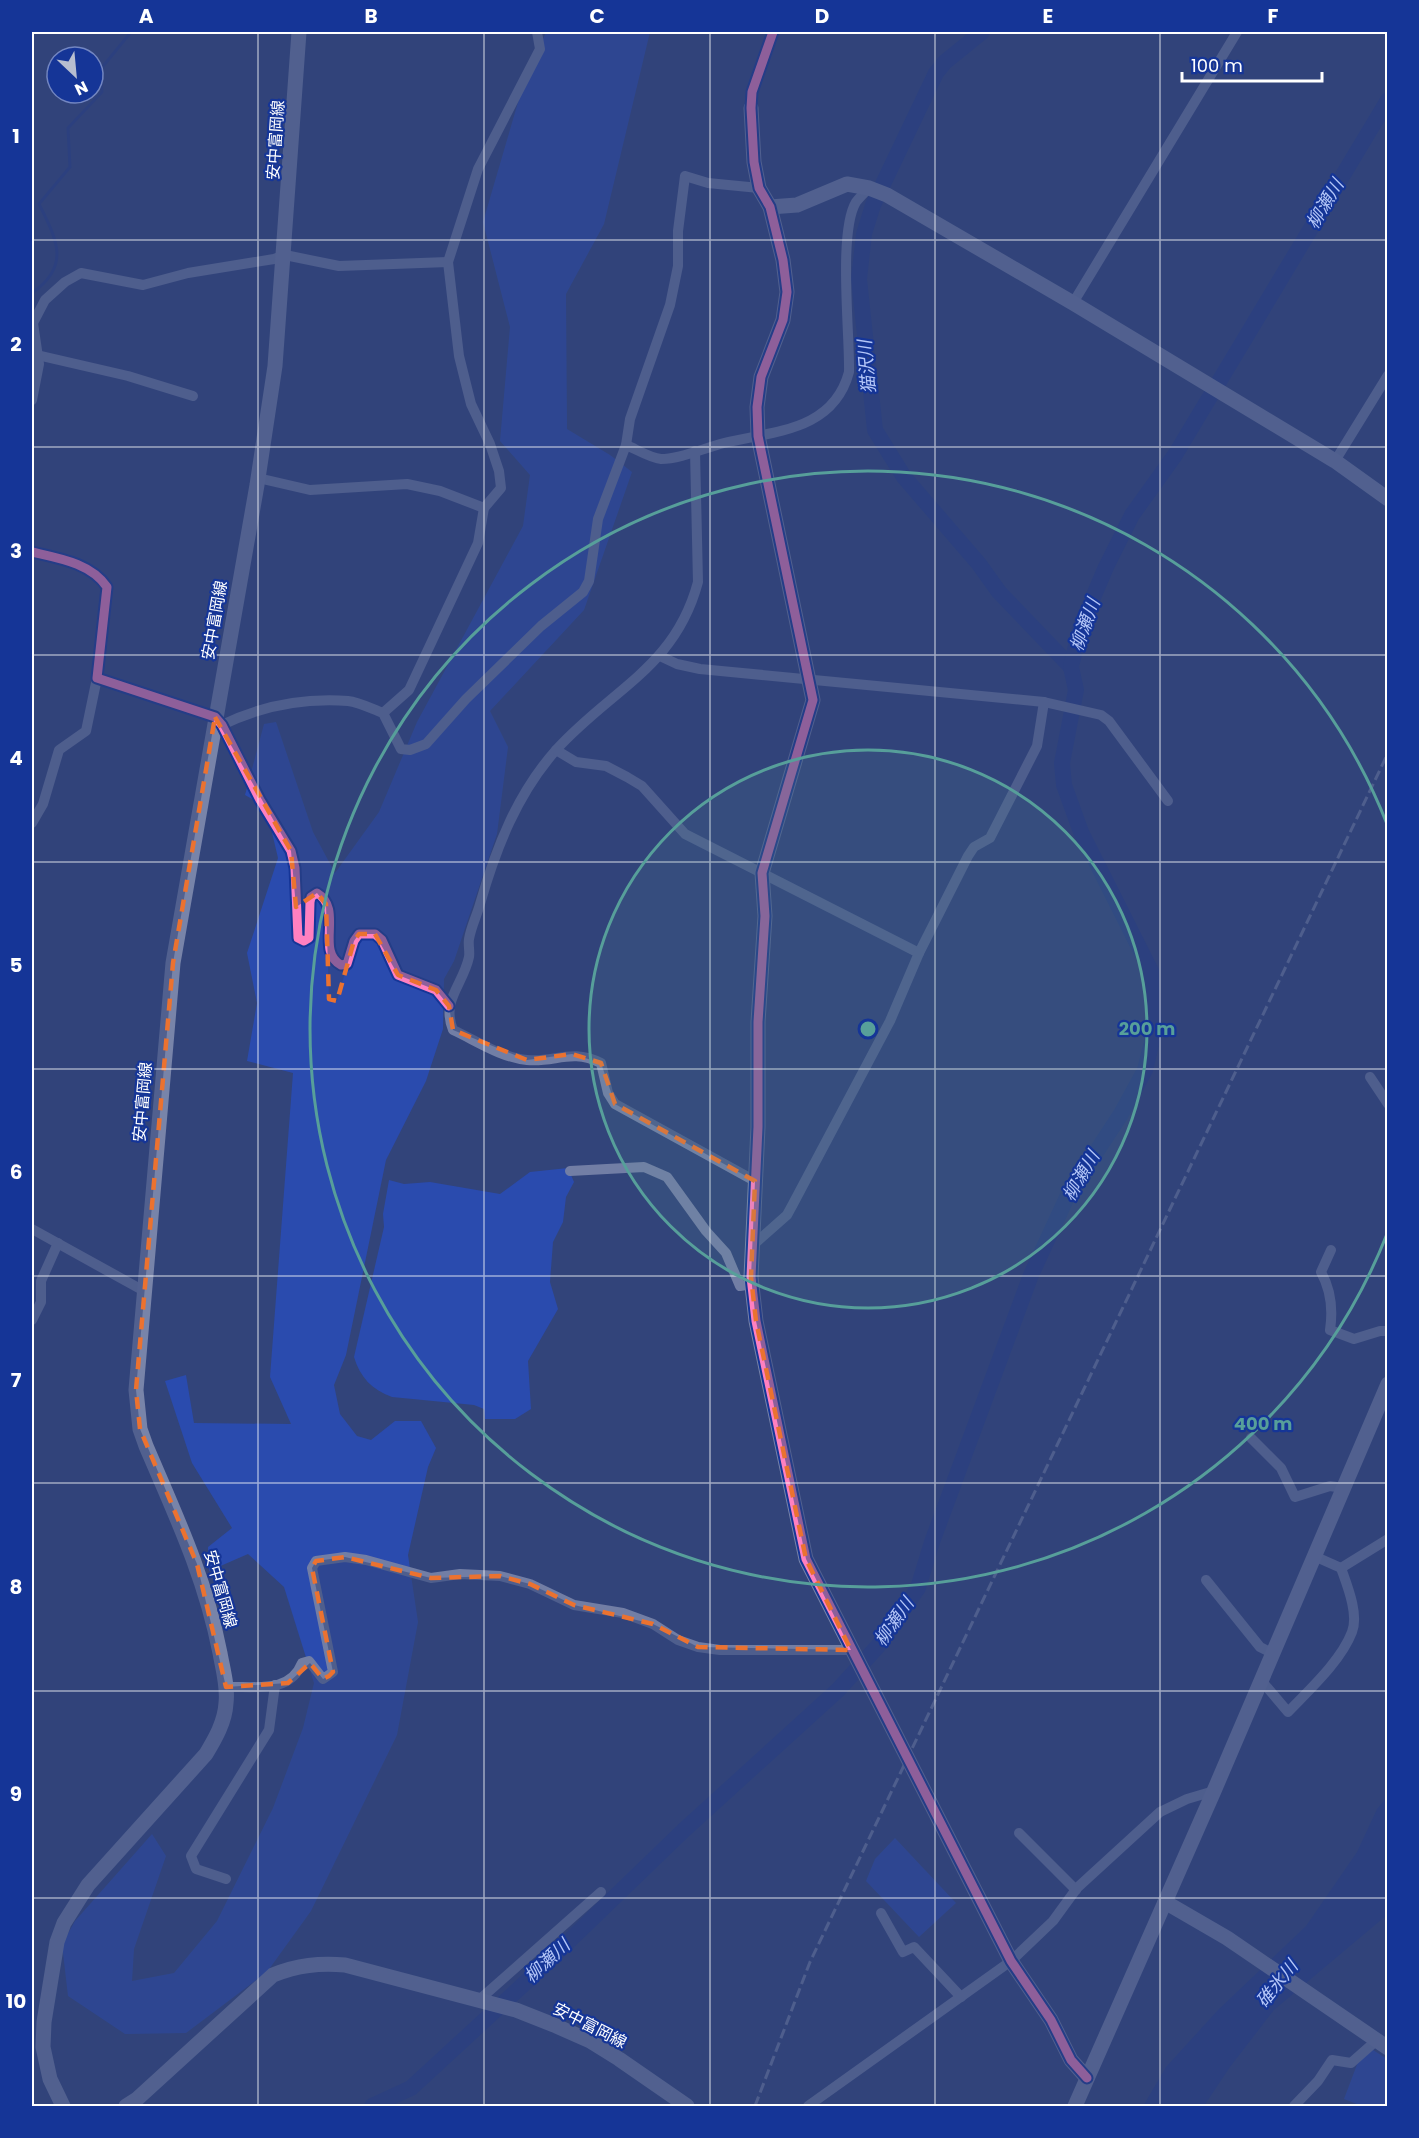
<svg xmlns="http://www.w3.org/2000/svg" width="1419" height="2138" font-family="Poppins,'Noto Sans JP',sans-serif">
	<rect width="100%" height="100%" fill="#32447a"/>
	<g fill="#2a4bae">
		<polygon points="546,32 650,32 604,224 566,294 567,429 610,455 632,472 584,610 490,711 508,747 497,834 454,961 444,979 443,1029 426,1081 386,1160 346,1355 334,1385 340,1414 357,1436 371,1440 395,1421 421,1421 436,1448 428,1467 408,1555 418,1622 397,1735 311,1911 267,1972 186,2033 125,2034 68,1996 62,1944 75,1921 152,1834 166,1856 134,1949 132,1981 174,1973 217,1921 273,1808 303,1728 314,1683 284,1587 248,1554 209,1571 208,1547 232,1528 192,1463 165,1381 186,1375 194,1423 291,1424 270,1377 293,1073 247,1061 257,1003 247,953 278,858 266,807 245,795 264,724 276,722 313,832 335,873 379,812 417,722 523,526 530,475 500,441 510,327 483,222 519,99"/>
		<path d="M 568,1168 L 574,1182 L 566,1197 L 563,1222 L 553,1242 L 550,1282 L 558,1309 L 528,1361 L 531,1409 L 515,1419 L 485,1419 L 484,1409 L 474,1405 L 392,1397 C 372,1390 360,1377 354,1357 L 384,1227 L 383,1214 L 389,1180 L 404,1184 L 430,1182 L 500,1194 L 530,1172 Z"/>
		<polygon points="895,1838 956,1903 919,1937 866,1881 875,1859"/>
		<polygon points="1373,2050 1387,2059 1387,2106 1362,2106 1344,2099 1358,2062"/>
	</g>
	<polygon fill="#263d85" points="1387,1797 1387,1915 1274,2010 1230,2067 1204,2106 1143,2106 1166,2067 1218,2010 1306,1926 1357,1852 1377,1809"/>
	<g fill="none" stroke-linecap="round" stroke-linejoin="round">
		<path stroke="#263d85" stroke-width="3" d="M 32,293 C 71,266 57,240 39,204 L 70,167 L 68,128 L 102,92 L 100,70 L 131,32"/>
		<g stroke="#263d85" stroke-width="16">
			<polyline points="982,32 945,62 936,73 873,205 864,234 859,279 875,430 904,477 979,564 999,592 1071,667"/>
			<polyline points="372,2106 411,2088 538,1971 684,1830 838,1690 878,1646 918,1588 932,1542 1031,1275 1068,1195 1121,1114 1145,1070 1154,1033 1151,971 1081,832 1064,785 1062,763 1076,690 1071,667 1080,628 1106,567 1132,515 1175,455 1388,100"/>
		</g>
		<g stroke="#727ea5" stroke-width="10">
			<polyline points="751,108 752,92 773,32"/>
			<polyline points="1073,303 1237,32"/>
			<polyline points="37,355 128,376 193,396"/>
			<polyline points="32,400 39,364 33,323 45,300 65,282 81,273 143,285 188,273 274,259 285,255 339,266 448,262"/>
			<path d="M 626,445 C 636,449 650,458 661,459 C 681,459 704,448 724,443 C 772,431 833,432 849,372 C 850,334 838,232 856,202 C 860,197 865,192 869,188"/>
			<path d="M 695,451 L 698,582 C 675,668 611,689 556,750 C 517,794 496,848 480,904 C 477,915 471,927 469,939 C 468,945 470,951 469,957 C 463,985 441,1000 453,1030 C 475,1040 502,1058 527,1060 C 555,1063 571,1048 601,1063 L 608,1093 L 615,1104 L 755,1181"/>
			<polyline points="1335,461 1388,375"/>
			<polyline points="258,478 310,490 407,484 440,491 484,508"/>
			<path d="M 32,552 C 58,558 91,563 107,587 L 97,678 L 215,717 L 222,725 L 260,800 L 291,851 L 295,868 L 298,938 L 304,941 L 309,938 L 310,902 L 311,897 L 317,893 C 344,909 315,951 341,965 L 347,964 L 354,941 L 359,934 L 375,934 L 382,940 L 398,975 L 436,990 L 449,1006"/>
			<polyline points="660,656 677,664 700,669 1044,702 1101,715 1109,721 1168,801"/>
			<polyline points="383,713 409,690 478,543 484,508 501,488 499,471 490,444 471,404 459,356 448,262 478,169 540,49 537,32"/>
			<path d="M 222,725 C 261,706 305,698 348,701 C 359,702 372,709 383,713 L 401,749 L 410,750 L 426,744 L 466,699 L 541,626 L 583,592 L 589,581 L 598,519 L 626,445 L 630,419 L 670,305 L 678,266 L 678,231 L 685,176 L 708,183 L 759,188"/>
			<polyline points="556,750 576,762 606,766 627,777 642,786 685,834 919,953"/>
			<polyline points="32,823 43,804 59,750 86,731 97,678"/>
			<polyline points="1370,1077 1388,1104"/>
			<polyline points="570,1171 644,1167 667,1177 706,1231 726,1253 740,1286 752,1284"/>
			<polyline points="32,1229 144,1291"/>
			<polyline points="752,1246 787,1215 793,1204 890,1021 919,953 968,856 974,847 990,838 1037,746 1044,702"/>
			<path d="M 1331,1250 L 1321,1272 C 1331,1290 1333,1310 1330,1330 L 1354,1339 L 1380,1331 L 1388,1331"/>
			<polyline points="32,1320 41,1302 41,1281 58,1243"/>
			<polyline points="1251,1438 1281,1468 1295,1497 1330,1486 1343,1488"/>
			<polyline points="1341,1568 1388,1539"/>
			<polyline points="1206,1580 1260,1647 1272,1653"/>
			<path d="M 1260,1679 L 1288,1712 C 1309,1690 1341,1661 1352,1632 C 1359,1614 1347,1585 1341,1568 L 1314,1556"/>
			<path d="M 226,1687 C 255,1686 290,1694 302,1663 L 309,1661 L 323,1679 L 333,1672 L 312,1568 L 316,1561 L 345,1557 L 366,1560 L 431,1578 L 460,1574 L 500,1576 L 530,1584 L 574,1605 L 623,1613 L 653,1624 L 678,1640 L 698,1647 L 720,1650 L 851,1650"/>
			<polyline points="1019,1833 1076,1890"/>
			<polyline points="226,1879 196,1869 191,1856 269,1730 275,1685"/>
			<polyline points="881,1913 903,1952 914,1947 961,1997"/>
			<polyline points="479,2000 601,1892"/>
			<polyline points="808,2106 1011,1961 1053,1921 1077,1888 1160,1812 1187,1799 1214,1791"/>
			<polyline points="1294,2106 1318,2081 1332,2060 1351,2063 1377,2040"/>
		</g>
		<g stroke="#7884a9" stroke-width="15">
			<polyline points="751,108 754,162 759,188 770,207 783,260 787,292 783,320 761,377 757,407 758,436 813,700 762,873 765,916 758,1022 758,1127 751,1277 756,1321 806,1559 1011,1961 1051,2020 1071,2060 1087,2078"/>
			<polyline points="770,207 797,205 847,184 869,188 887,195 1073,303 1335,461 1388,499"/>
			<polyline points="1165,1902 1227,1938 1388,2048"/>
			<path d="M 63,2106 L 50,2079 L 43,2047 L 44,2022 L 57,1942 L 64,1923 L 88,1885 L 206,1754 C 215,1739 225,1722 226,1703 C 228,1687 223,1670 220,1653 C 205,1577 176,1516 146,1446 L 140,1429 L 136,1390 L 173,963 L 257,485 L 275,366 L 299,32"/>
			<path d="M 126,2106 L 137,2099 L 273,1975 C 298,1965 319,1963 345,1965 L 516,2010 L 554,2025 L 590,2041 L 619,2059 L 687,2106"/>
			<polyline points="1075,2106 1214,1791 1388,1384"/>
		</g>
		<polyline stroke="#727ea4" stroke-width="3" stroke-dasharray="10 4.5" stroke-linecap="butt" points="755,2106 810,1962 1388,753"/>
		<defs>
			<g id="cycleway">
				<polyline points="773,32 752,92 751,108 754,162 759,188 770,207 783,260 787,292 783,320 761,377 757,407 758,436 813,700 762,873 765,916 758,1022 758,1127 751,1277 756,1321 806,1559 1011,1961 1051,2020 1071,2060 1087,2078"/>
				<path d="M 32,552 C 58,558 91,563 107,587 L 97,678 L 215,717 L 222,725 L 260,800 L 291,851 L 295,868 L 298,938 L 304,941 L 309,938 L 310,902 L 311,897 L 317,893 C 344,909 315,951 341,965 L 347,964 L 354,941 L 359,934 L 375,934 L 382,940 L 398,975 L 436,990 L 449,1006"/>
			</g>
		</defs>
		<use href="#cycleway" stroke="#153597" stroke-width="13"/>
		<use href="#cycleway" stroke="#ff80c0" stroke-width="9"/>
	</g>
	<path d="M0 0H1419V2138H0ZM 215,717 L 291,851 L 296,907 L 317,893 L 326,904 L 329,999 L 337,1001 L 354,941 L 359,934 L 375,934 L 398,975 L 436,990 L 449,1006 L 453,1030 L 527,1060 L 572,1054 L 601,1063 L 615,1104 L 755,1181 L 751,1277 L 756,1321 L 806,1559 L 851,1650 L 698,1647 L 653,1624 L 574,1605 L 530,1584 L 500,1576 L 431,1578 L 345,1557 L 316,1561 L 312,1568 L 333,1672 L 329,1676 L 323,1679 L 310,1663 L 288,1683 L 226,1687 L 197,1564 L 140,1429 L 136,1390 L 173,963 Z" fill="#32447a" fill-opacity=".55" fill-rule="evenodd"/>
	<path fill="none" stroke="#eb7230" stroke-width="4.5" stroke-dasharray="12 8" stroke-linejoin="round" d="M 215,717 L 291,851 L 296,907 L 317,893 L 326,904 L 329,999 L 337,1001 L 354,941 L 359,934 L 375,934 L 398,975 L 436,990 L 449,1006 L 453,1030 L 527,1060 L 572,1054 L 601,1063 L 615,1104 L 755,1181 L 751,1277 L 756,1321 L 806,1559 L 851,1650 L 698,1647 L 653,1624 L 574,1605 L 530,1584 L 500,1576 L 431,1578 L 345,1557 L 316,1561 L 312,1568 L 333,1672 L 329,1676 L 323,1679 L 310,1663 L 288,1683 L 226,1687 L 197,1564 L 140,1429 L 136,1390 L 173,963 Z"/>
	<path fill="none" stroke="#fff" stroke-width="1.5" stroke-opacity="0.55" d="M 258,32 L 258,2106M 484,32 L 484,2106M 710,32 L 710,2106M 935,32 L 935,2106M 1160,32 L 1160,2106M 32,240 L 1388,240M 32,447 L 1388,447M 32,655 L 1388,655M 32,862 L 1388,862M 32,1069 L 1388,1069M 32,1276 L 1388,1276M 32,1483 L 1388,1483M 32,1691 L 1388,1691M 32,1898 L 1388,1898"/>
	<circle cx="868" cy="1029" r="279" fill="#579f9a" fill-opacity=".12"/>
	<g fill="none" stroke="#579f9a" stroke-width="3">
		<circle cx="868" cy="1029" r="279"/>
		<path d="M1387 1234A558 558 0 1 1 1387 824"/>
	</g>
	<g text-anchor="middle" stroke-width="4.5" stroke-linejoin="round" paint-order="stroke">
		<g font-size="16" fill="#fff" stroke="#153597">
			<text transform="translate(275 140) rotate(-86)" y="6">安中富岡線</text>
			<text transform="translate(214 620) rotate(-80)" y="6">安中富岡線</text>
			<text transform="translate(142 1102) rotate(-85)" y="6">安中富岡線</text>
			<text transform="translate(221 1589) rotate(74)" y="6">安中富岡線</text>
			<text transform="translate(590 2025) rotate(27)" y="6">安中富岡線</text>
		</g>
		<g font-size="18" font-style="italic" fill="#b4c6f8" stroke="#153597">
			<text transform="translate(1325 204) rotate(-59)" y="6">柳瀬川</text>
			<text transform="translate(867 367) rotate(-95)" y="6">猫沢川</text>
			<text transform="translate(1085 625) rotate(-70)" y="6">柳瀬川</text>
			<text transform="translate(1081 1176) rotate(-60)" y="6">柳瀬川</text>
			<text transform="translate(894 1622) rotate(-55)" y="6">柳瀬川</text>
			<text transform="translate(547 1961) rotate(-43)" y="6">柳瀬川</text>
			<text transform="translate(1277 1984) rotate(-51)" y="6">碓氷川</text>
		</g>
	</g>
	<circle cx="868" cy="1029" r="9" fill="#579f9a" stroke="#153597" stroke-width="3"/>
	<g font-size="18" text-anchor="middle" font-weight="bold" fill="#579f9a" stroke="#153597" stroke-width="4.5" stroke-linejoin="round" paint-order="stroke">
		<text x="1147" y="1035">200 m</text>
		<text x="1263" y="1430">400 m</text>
	</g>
	<rect width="1419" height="2138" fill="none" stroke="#153597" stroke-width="66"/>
	<g transform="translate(75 75) rotate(154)"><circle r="28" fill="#153597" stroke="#7386c1" stroke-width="1.5"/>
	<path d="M0-4.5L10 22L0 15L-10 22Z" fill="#b7bed0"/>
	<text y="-9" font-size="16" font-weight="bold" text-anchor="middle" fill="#ffffff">N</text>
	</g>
	<path d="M1182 72v9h140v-9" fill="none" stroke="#ffffff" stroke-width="3"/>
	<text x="1191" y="72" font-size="18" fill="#ffffff" stroke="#153597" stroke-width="4.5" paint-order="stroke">100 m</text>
	<rect x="33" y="33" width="1353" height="2072" fill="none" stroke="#fff" stroke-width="2"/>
	<g font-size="20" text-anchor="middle" font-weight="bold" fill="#fff">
		<text x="146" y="23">A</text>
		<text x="371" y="23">B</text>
		<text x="597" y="23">C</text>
		<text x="822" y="23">D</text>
		<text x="1048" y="23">E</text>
		<text x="1273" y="23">F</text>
		<text x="16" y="143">1</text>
		<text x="16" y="351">2</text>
		<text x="16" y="558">3</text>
		<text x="16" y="765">4</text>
		<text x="16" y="972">5</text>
		<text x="16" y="1179">6</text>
		<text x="16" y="1387">7</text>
		<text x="16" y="1594">8</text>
		<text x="16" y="1801">9</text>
		<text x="16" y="2008">10</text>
	</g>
</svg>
